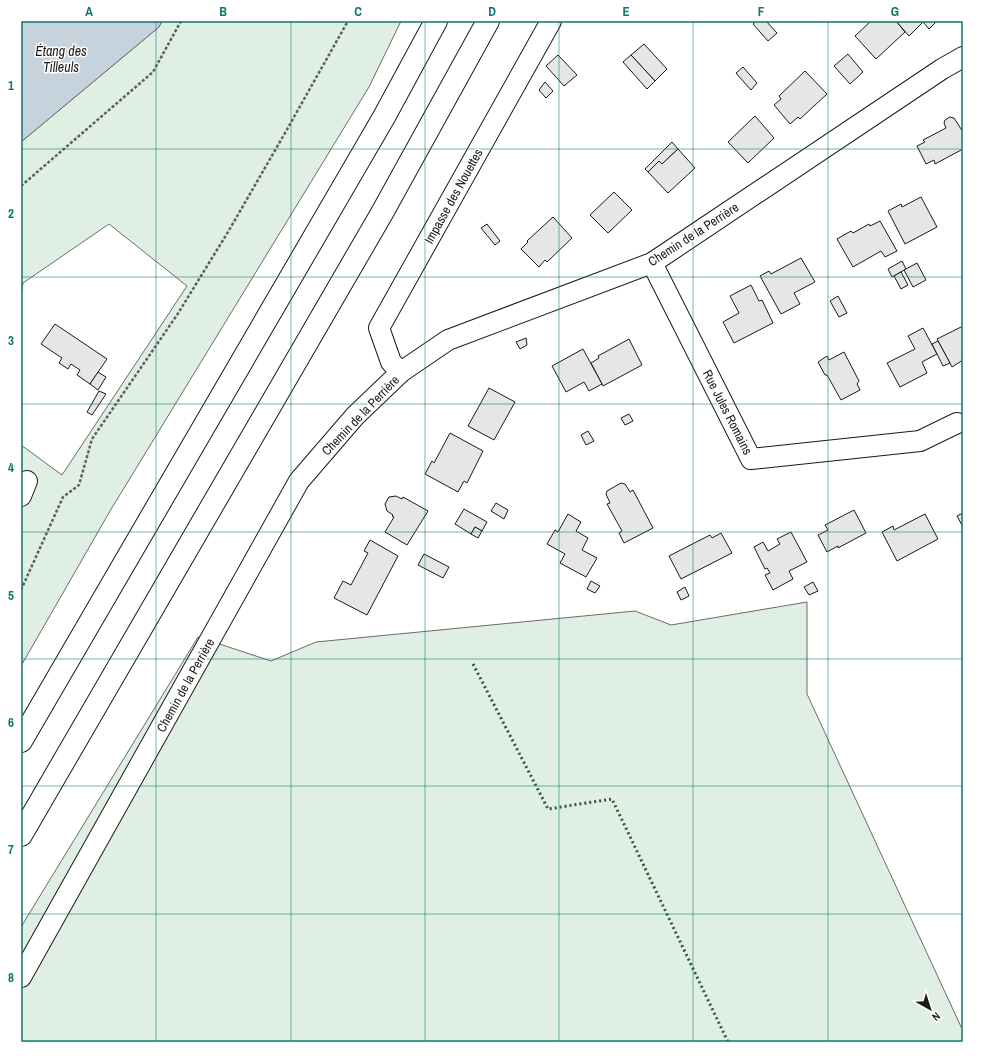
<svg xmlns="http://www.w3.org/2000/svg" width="984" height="1063" font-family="'Archivo Narrow',sans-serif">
	<rect width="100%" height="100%" fill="#fff"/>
	<g fill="#e0efe3" stroke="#6a6a6a">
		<polygon points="162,21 401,21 369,87 110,511 21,666 21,445 62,475 187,286 109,224 23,283 21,298 21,142 159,27"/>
		<polygon points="807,602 807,694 963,1031 963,1042 21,1042 21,927 198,637 271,661 316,642 635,611 671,625"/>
	</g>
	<polygon fill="#c6d2dc" stroke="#6a6a6a" points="21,21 162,21 159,27 21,142"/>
	<g fill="#e6e6e6" stroke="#1a1a1a">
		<polygon points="756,21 766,21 777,33 768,41 753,24"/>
		<polygon points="871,21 896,21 905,32 876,59 855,36"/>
		<polygon points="896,21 937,21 929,29 923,22 909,36"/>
		<polygon points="644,44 667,69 655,81 631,55"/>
		<polygon points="848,54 863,72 850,84 834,66"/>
		<polygon points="558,55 577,75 564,86 546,66"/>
		<polygon points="631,55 655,81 647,89 623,62"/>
		<polygon points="743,67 757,83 751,90 736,73"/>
		<polygon points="805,71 827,94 800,119 798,117 790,124 774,105 781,99 779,96"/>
		<polygon points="545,82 553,91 546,98 539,90"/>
		<polygon points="755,116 774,138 748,163 728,142"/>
		<polygon points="950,117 954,118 963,132 963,149 935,164 934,160 926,164 917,146 925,142 923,140 946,128 944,123 945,120"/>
		<polygon points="672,142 678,149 662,164 659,161 648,172 645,169"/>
		<polygon points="678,149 695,168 668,193 648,172 659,161 662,164"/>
		<polygon points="614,192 632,210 608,233 590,215"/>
		<polygon points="921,197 937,227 905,244 888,211 901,204 902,207"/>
		<polygon points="553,217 572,238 547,262 545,260 539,267 521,249 528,242 527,241"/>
		<polygon points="880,221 897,251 885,257 881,251 853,267 837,239 851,231 853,233 869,224 870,226"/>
		<polygon points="487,224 500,241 495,245 481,228"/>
		<polygon points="801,258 815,282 794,293 800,304 781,314 760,276 769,271 771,274"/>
		<polygon points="902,261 906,269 892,277 888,269"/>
		<polygon points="917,263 926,280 913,287 904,270"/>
		<polygon points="901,272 908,285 901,289 894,276"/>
		<polygon points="751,285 759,301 762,300 773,323 734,343 723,322 739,313 730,296"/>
		<polygon points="838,296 847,313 839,317 830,301"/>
		<polygon points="55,324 107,359 90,384 77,375 80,370 71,364 68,369 59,363 62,358 41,344"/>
		<polygon points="963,326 963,356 962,356 963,360 952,367 937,339"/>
		<polygon points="923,328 937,354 922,362 927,373 900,387 887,363 915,349 908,336"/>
		<polygon points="526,338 527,345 520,349 516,342"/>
		<polygon points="629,339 642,365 603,386 591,363 599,358 598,356"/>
		<polygon points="938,341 950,363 943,366 932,344"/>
		<polygon points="583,349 602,384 589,391 584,382 566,392 552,366"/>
		<polygon points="844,352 859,381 857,384 860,390 841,400 827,375 825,375 818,362 827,356 829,360"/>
		<polygon points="98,372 106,377 98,390 90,384"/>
		<polygon points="489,388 515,402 494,440 468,426"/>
		<polygon points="99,391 106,394 92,415 87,412"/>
		<polygon points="629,414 633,421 625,425 621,418"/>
		<polygon points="588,431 594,441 586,445 581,435"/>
		<polygon points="450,433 483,451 467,483 464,481 458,492 425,474 432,461 434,463"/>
		<polygon points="621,483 625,484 630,492 633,490 653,528 624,543 619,533 622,531 607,504 610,503 606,494 607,491"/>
		<polygon points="396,496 402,499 403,497 428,511 407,545 385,532 394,517 392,516 393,515 387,511 385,504 389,497"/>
		<polygon points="496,503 508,510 504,519 491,511"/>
		<polygon points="464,509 487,522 482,531 475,527 471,534 455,524"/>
		<polygon points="854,510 866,533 838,548 838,546 827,552 818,535 828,530 825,525"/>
		<polygon points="963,513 963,527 957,516"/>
		<polygon points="568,514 581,522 576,531 588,538 582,550 597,558 586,577 560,563 565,554 547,544 555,530 558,532"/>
		<polygon points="925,514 938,539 897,561 882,532 893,526 894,530"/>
		<polygon points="475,527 482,531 478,538 471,534"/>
		<polygon points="791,532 807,562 789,571 793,579 773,590 765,575 770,573 767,568 765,569 754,547 763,542 768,551 780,544 777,539"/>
		<polygon points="721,533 732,553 681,579 669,556 710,535 712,538"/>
		<polygon points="370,540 398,556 367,615 334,598 343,581 351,585 368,553 364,551"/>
		<polygon points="424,554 449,567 443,578 418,565"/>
		<polygon points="591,581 600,586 595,593 587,589"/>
		<polygon points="813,582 818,591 809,595 804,587"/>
		<polygon points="685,587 689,596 681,600 677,592"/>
	</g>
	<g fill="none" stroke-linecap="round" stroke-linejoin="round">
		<defs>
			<g id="minor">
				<polyline points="652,263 751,459 920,441 957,423"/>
				<polyline points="401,372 391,362 379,328 551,21"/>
				<polyline points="21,496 27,481"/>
				<polyline points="21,977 299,481 355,416 401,372 448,340 652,263 942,69 963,57"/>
			</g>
			<g id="trunk">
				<polyline points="21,741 384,117 436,21"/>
				<polyline points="21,835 382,213 488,21"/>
			</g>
		</defs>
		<use href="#minor" stroke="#1a1a1a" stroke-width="22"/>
		<use href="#trunk" stroke="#1a1a1a" stroke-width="24"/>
		<g stroke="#5f5f5f" stroke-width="2.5" stroke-dasharray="3 2" stroke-linecap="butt">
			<polyline points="21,186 153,72 181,21"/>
			<polyline points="21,590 63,497 79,485 92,439 177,315 228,232 285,133 348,21"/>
		</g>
		<use href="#minor" stroke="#fff" stroke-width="20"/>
		<use href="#trunk" stroke="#fff" stroke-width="22"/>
		<polyline stroke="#2b5a34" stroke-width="3" stroke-dasharray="2 3" stroke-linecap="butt" points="473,664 548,809 612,799 728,1042"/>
	</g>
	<path fill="none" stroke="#0f766e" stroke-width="1" stroke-opacity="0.55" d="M 156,21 L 156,1042M 291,21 L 291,1042M 425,21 L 425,1042M 559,21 L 559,1042M 693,21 L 693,1042M 828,21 L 828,1042M 21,149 L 963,149M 21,277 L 963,277M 21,404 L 963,404M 21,532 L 963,532M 21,659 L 963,659M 21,786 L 963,786M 21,914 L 963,914"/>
	<g text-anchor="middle" stroke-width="3" stroke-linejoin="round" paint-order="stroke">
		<g font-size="13" fill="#1a1a1a" stroke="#fff">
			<text transform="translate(453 196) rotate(-61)" y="5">Impasse des Nouettes</text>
			<text transform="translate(693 234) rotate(-33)" y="5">Chemin de la Perrière</text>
			<text transform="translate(728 412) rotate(63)" y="5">Rue Jules Romains</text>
			<text transform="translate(360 415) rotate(-46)" y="5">Chemin de la Perrière</text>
			<text transform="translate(185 685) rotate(-61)" y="5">Chemin de la Perrière</text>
		</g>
		<g font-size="14" font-style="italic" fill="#1a1a1a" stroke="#fff">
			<text x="61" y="56">Étang des<tspan x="61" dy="16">Tilleuls</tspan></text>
		</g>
	</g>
	<rect width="984" height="1063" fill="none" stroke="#ffffff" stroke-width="44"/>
	<g transform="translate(930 1009) rotate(141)" stroke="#ffffff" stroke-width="3" paint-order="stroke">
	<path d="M0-3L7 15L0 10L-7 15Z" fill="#1a1a1a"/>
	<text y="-6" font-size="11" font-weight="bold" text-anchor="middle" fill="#1a1a1a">N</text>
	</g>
	<rect x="22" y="22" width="940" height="1019" fill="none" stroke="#0f766e" stroke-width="1.5"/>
	<g font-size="13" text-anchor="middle" font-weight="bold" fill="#0f766e">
		<text x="89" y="16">A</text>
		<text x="223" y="16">B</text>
		<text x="358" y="16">C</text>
		<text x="492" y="16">D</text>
		<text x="626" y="16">E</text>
		<text x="761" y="16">F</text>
		<text x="895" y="16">G</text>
		<text x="11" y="90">1</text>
		<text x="11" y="218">2</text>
		<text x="11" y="345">3</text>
		<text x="11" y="472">4</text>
		<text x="11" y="600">5</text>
		<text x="11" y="727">6</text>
		<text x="11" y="854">7</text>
		<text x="11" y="982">8</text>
	</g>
</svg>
